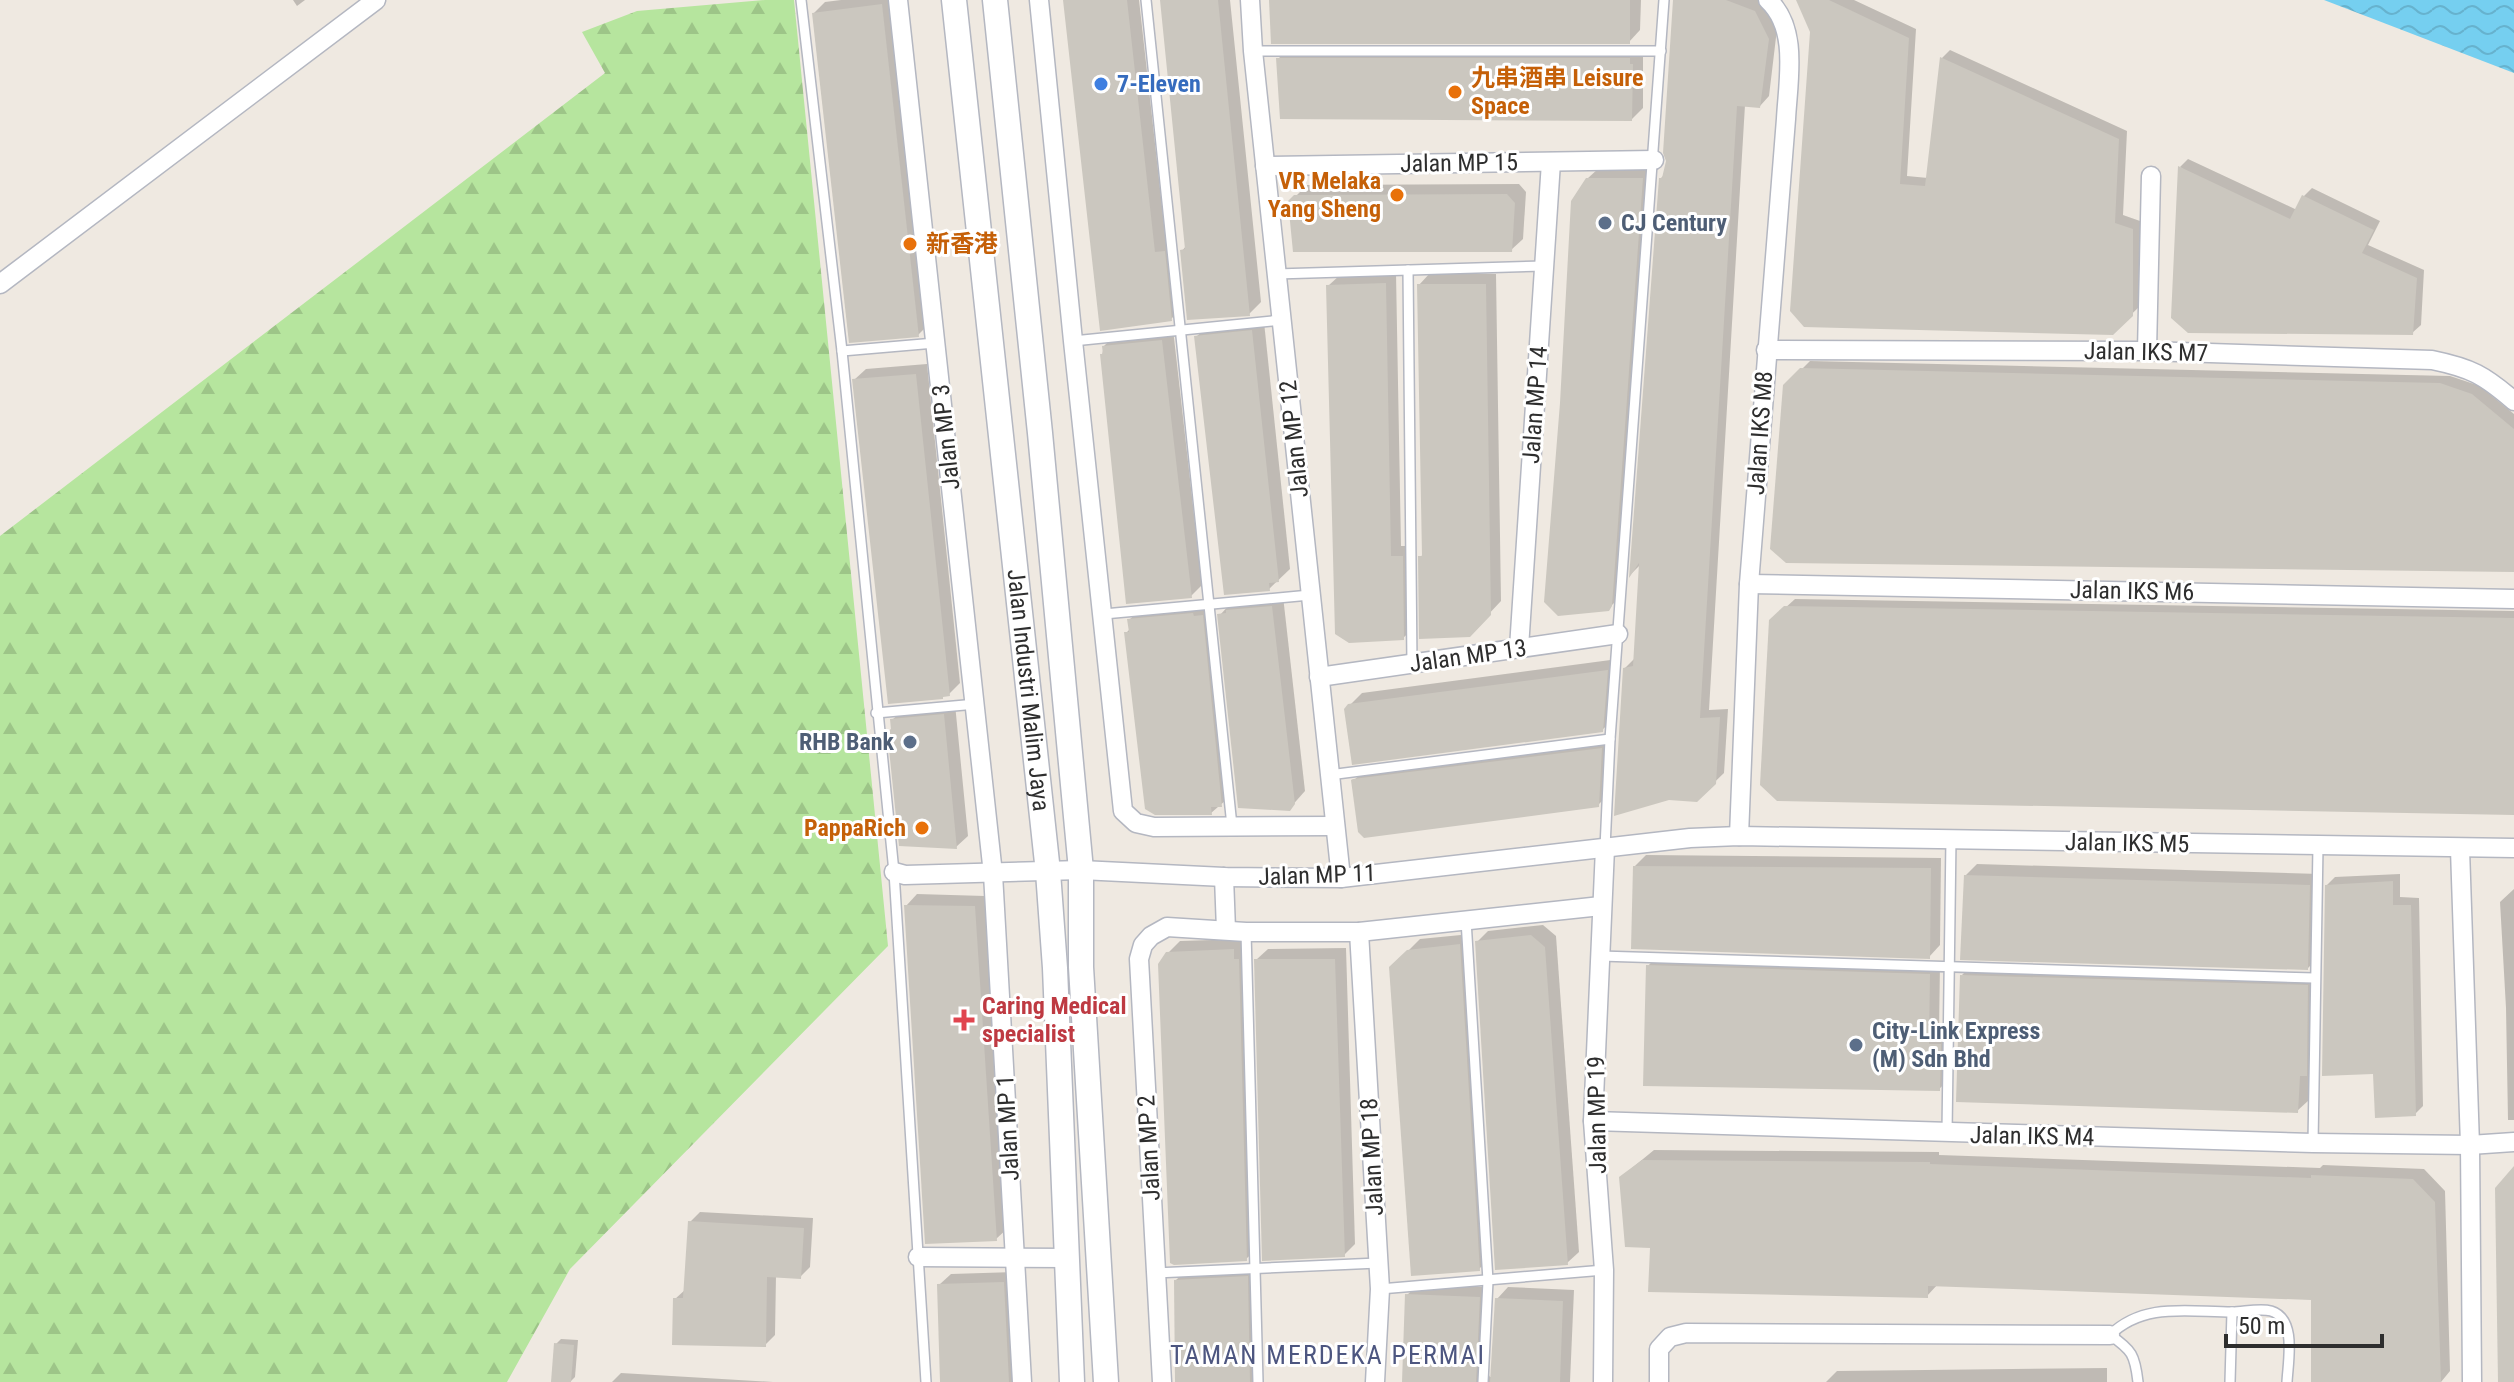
<svg xmlns="http://www.w3.org/2000/svg" width="2514" height="1382" font-family="'Roboto Condensed','Noto Sans SC',sans-serif">
	<defs>
		<pattern id="forest-firs" width="22" height="20" patternUnits="userSpaceOnUse" patternTransform="scale(2)"><rect width="22" height="20" fill="#b6e59e"/><path d="M5 1l3.5 6h-7zM16 11l3.5 6h-7z" fill="#9dc588"/></pattern>
		<pattern id="water-waves" width="16" height="10" patternUnits="userSpaceOnUse" patternTransform="scale(2)"><rect width="16" height="10" fill="#75cff0"/><path d="M0 5q4-4 8 0t8 0" fill="none" stroke="#66b2ce"/></pattern>
	</defs>
	<rect width="100%" height="100%" fill="#efe9e1"/>
	<polygon fill="url(#forest-firs)" points="765,0 794,0 888,946 570,1269 507,1382 0,1382 0,536 605,73 582,32 637,11"/>
	<polygon fill="url(#water-waves)" points="2324,0 2514,0 2514,73"/>
	<g fill="#0003">
		<polygon points="293,0 305,0 297,6"/>
		<polygon points="841,0 894,0 929,324 918,335 814,13 825,2"/>
		<polygon points="1065,0 1139,0 1166,242 1175,241 1182,308 1171,319"/>
		<polygon points="1162,0 1230,0 1261,302 1249,314 1182,251 1186,246"/>
		<polygon points="1271,0 1641,0 1640,30 1629,42"/>
		<polygon points="1675,0 1758,0 1764,2 1777,29 1769,96 1760,106 1745,105 1709,710 1728,709 1724,773 1696,800 1669,798 1625,668 1635,658 1641,564 1632,573 1660,179 1665,174 1668,161"/>
		<polygon points="1799,0 1854,0 1916,29 1907,176 1928,178 1942,58 1950,50 2127,131 2123,215 2140,221 2140,306 2112,333 1805,325 1812,32"/>
		<polygon points="1289,48 1643,54 1643,108 1632,119 1278,59"/>
		<polygon points="2188,159 2297,210 2304,196 2312,188 2380,221 2368,245 2424,270 2421,325 2412,333 2180,167"/>
		<polygon points="1654,167 1620,597 1608,609 1587,179 1599,168"/>
		<polygon points="1519,184 1526,192 1523,239 1511,250 1290,202 1307,185"/>
		<polygon points="1396,273 1401,546 1414,546 1415,627 1403,638 1328,286 1340,275"/>
		<polygon points="1430,273 1496,274 1501,601 1469,635 1420,557 1424,554 1419,285"/>
		<polygon points="1264,322 1290,569 1269,589 1196,337 1208,326"/>
		<polygon points="1173,329 1202,585 1191,596 1102,355 1104,346 1115,335"/>
		<polygon points="1810,361 2450,376 2480,386 2514,414 2514,570 1785,386"/>
		<polygon points="927,364 960,683 949,694 854,380 866,369"/>
		<polygon points="1283,596 1305,791 1289,809 1220,615 1231,603"/>
		<polygon points="1795,599 2514,611 2514,813 1771,621"/>
		<polygon points="1213,605 1233,794 1211,813 1126,633 1130,629 1129,620 1141,609"/>
		<polygon points="1618,659 1614,719 1602,730 1350,705 1362,693"/>
		<polygon points="955,704 968,836 956,847 889,731 893,727 892,720 904,709"/>
		<polygon points="1612,737 1610,793 1598,805 1353,781 1365,770"/>
		<polygon points="1646,855 1941,858 1940,945 1929,957 1635,866"/>
		<polygon points="1977,864 2320,874 2319,957 2308,968 1965,876"/>
		<polygon points="2400,874 2400,897 2419,898 2423,1106 2415,1114 2327,885 2335,877"/>
		<polygon points="2514,889 2514,1120 2508,1120 2506,1008 2500,902"/>
		<polygon points="917,894 985,896 1008,1228 996,1239 906,906"/>
		<polygon points="1543,925 1556,936 1579,1252 1567,1263 1477,942 1488,931"/>
		<polygon points="1471,934 1490,1258 1479,1269 1391,968 1420,939"/>
		<polygon points="1244,939 1258,1248 1246,1259 1168,953 1180,941"/>
		<polygon points="1346,948 1355,1244 1344,1255 1256,960 1268,949"/>
		<polygon points="1659,954 1940,963 1939,1033 1951,1034 1951,1078 1939,1089 1648,966"/>
		<polygon points="1973,964 2319,975 2309,1100 2297,1111 1962,975"/>
		<polygon points="1654,1150 1939,1152 1939,1155 2320,1168 2323,1165 2424,1169 2445,1191 2450,1371 2441,1382 2313,1382 2313,1298 1938,1284 1927,1296 1652,1246 1621,1177"/>
		<polygon points="700,1212 813,1218 810,1267 800,1277 776,1275 775,1335 765,1345 675,1299 686,1289 690,1222"/>
		<polygon points="1258,1266 1261,1382 1177,1382 1176,1280 1188,1269"/>
		<polygon points="1015,1272 1020,1382 942,1382 939,1285 951,1274"/>
		<polygon points="1419,1284 1490,1287 1486,1370 1490,1377 1493,1377 1497,1299 1508,1287 1574,1290 1570,1382 1404,1382 1407,1295"/>
		<polygon points="561,1339 578,1340 575,1377 570,1382 556,1344"/>
		<polygon points="2107,1368 2107,1382 1826,1382 1837,1371"/>
		<polygon points="621,1373 773,1382 612,1382"/>
	</g>
	<g fill="#cbc7bf">
		<polygon points="1063,0 1127,0 1155,252 1165,251 1172,321 1100,331"/>
		<polygon points="1160,0 1218,0 1250,316 1187,320 1180,250 1185,249"/>
		<polygon points="1269,0 1630,0 1630,44 1271,44"/>
		<polygon points="1673,0 1726,0 1755,11 1769,39 1760,108 1737,106 1700,718 1720,717 1716,784 1697,802 1669,800 1614,816 1623,668 1633,666 1639,563 1629,578 1659,178 1662,178 1666,161 1663,153"/>
		<polygon points="1796,0 1829,0 1909,38 1900,184 1925,186 1940,57 2119,139 2115,223 2133,229 2133,316 2113,335 1804,327 1790,311 1810,32"/>
		<polygon points="882,4 919,337 849,343 812,13"/>
		<polygon points="1276,58 1630,58 1630,64 1633,64 1632,121 1280,119"/>
		<polygon points="2178,166 2290,219 2302,195 2374,230 2362,253 2417,278 2413,335 2188,333 2171,318"/>
		<polygon points="1586,178 1643,178 1612,606 1609,611 1558,616 1544,602 1560,403 1571,201"/>
		<polygon points="1507,194 1515,203 1512,252 1293,252 1288,201 1294,195"/>
		<polygon points="1386,283 1391,556 1403,556 1404,640 1349,643 1335,634 1326,285"/>
		<polygon points="1417,284 1486,284 1491,615 1470,637 1419,639 1418,556 1422,556"/>
		<polygon points="1252,330 1279,582 1269,583 1270,591 1224,595 1194,336"/>
		<polygon points="1162,340 1192,598 1126,604 1100,354 1103,354 1102,346"/>
		<polygon points="1800,368 2440,383 2472,394 2514,429 2514,572 1786,563 1770,549 1783,385"/>
		<polygon points="916,374 950,696 943,697 943,699 888,704 852,379"/>
		<polygon points="1272,606 1295,804 1290,811 1238,808 1217,614 1226,613 1226,610"/>
		<polygon points="1784,606 2514,618 2514,815 1777,801 1760,785 1769,620"/>
		<polygon points="1193,613 1194,616 1203,615 1222,807 1211,807 1212,815 1155,815 1145,809 1124,632 1129,632 1127,619"/>
		<polygon points="1608,670 1603,732 1352,765 1344,709 1348,704"/>
		<polygon points="944,714 957,849 899,846 887,730 891,730 890,719"/>
		<polygon points="1602,748 1599,807 1364,838 1358,832 1351,780 1353,779"/>
		<polygon points="1633,866 1931,868 1930,959 1631,949"/>
		<polygon points="1964,875 2310,885 2308,970 1960,960"/>
		<polygon points="2393,881 2393,905 2411,905 2416,1116 2375,1118 2373,1074 2322,1076 2325,885"/>
		<polygon points="904,905 975,906 997,1241 925,1244"/>
		<polygon points="1531,935 1545,947 1568,1265 1495,1270 1475,941"/>
		<polygon points="1460,944 1480,1271 1411,1276 1389,967 1407,950"/>
		<polygon points="1234,949 1234,959 1239,959 1247,1261 1174,1265 1170,1263 1158,964 1166,952"/>
		<polygon points="1254,959 1335,959 1345,1257 1262,1261"/>
		<polygon points="1646,965 1930,974 1929,1044 1941,1044 1940,1091 1643,1086"/>
		<polygon points="1960,975 2308,985 2307,1076 2300,1076 2298,1113 1956,1102"/>
		<polygon points="1642,1160 1930,1162 1930,1164 2311,1178 2311,1175 2413,1179 2435,1202 2441,1382 2311,1382 2311,1300 1928,1286 1928,1298 1648,1292 1650,1248 1625,1247 1619,1177"/>
		<polygon points="2514,1166 2514,1382 2498,1382 2495,1188"/>
		<polygon points="688,1221 804,1228 801,1279 767,1277 766,1347 672,1345 673,1298 683,1298"/>
		<polygon points="1248,1276 1250,1382 1175,1382 1174,1280"/>
		<polygon points="1004,1282 1009,1382 940,1382 937,1284"/>
		<polygon points="1405,1294 1480,1297 1476,1382 1402,1382"/>
		<polygon points="1495,1298 1563,1301 1560,1382 1490,1382"/>
		<polygon points="554,1343 574,1345 571,1382 551,1382"/>
	</g>
	<g fill="none" stroke-linecap="round" stroke-linejoin="round">
		<defs>
			<g id="service">
				<polyline points="801,0 842,351 894,872 926,1382"/>
				<polyline points="1146,0 1232,826"/>
				<polyline points="1253,51 1661,51"/>
				<polyline points="1408,270 1412,664"/>
				<polyline points="1276,274 1544,266"/>
				<polyline points="1073,341 1281,320"/>
				<polyline points="842,351 935,343"/>
				<polyline points="1104,614 1310,595"/>
				<polyline points="876,713 976,704"/>
				<polyline points="1329,775 1610,739"/>
				<polyline points="1605,848 1610,739 1664,0"/>
				<polyline points="1466,920 1488,1281 1483,1382"/>
				<polyline points="1246,932 1258,1382"/>
				<polyline points="1600,956 2314,978"/>
				<polyline points="1947,1133 1951,838"/>
				<polyline points="2313,1143 2318,846"/>
				<polyline points="1155,1273 1378,1263"/>
				<polyline points="1380,1289 1604,1270"/>
				<path d="M 2232,1312 C 2243,1312 2260,1308 2271,1311 C 2297,1319 2288,1361 2287,1382"/>
				<path d="M 2138,1382 C 2135,1355 2132,1350 2110,1335 C 2144,1302 2188,1312 2232,1312 L 2230,1382"/>
			</g>
			<g id="minor">
				<polyline points="898,0 993,874 1022,1382"/>
				<polyline points="1039,0 1073,341 1123,811 1136,823 1154,827 1335,826"/>
				<polyline points="1250,0 1253,51 1341,878"/>
				<polyline points="1265,166 1654,160"/>
				<polyline points="0,284 376,0"/>
				<path d="M 1766,350 L 2147,351 L 2432,360 C 2471,368 2484,375 2514,401"/>
				<polyline points="2147,351 2151,176"/>
				<polyline points="1749,584 2514,599"/>
				<polyline points="1519,648 1551,162"/>
				<polyline points="1319,677 1618,634"/>
				<path d="M 1739,836 L 1749,584 L 1786,119 C 1788,80 1799,29 1768,0"/>
				<polyline points="2460,849 2470,1145 2472,1382"/>
				<polyline points="894,872 905,875 1081,870 1224,877 1341,878 1690,838 1739,836 2514,848"/>
				<polyline points="1224,877 1226,930"/>
				<polyline points="1359,932 1380,1289 1375,1382"/>
				<polyline points="1593,1121 2313,1143 2470,1145 2514,1142"/>
				<polyline points="918,1257 1068,1258"/>
				<polyline points="1162,1382 1139,959 1143,945 1151,936 1167,927 1246,932 1359,932 1601,906"/>
				<polyline points="1603,1382 1604,1270 1593,1121 1605,848"/>
				<polyline points="1659,1382 1659,1349 1670,1337 1686,1333 2110,1335"/>
			</g>
			<g id="secondary">
				<path id="s1" d="M 954,0 L 1048,872 L 1055,968 L 1072,1382"/>
				<polyline points="995,0 1040,433 1081,870 1081,967 1106,1382"/>
			</g>
		</defs>
		<use href="#service" stroke="#b4b7c1" stroke-width="12"/>
		<use href="#minor" stroke="#b4b7c1" stroke-width="21"/>
		<use href="#secondary" stroke="#b4b7c1" stroke-width="27"/>
		<use href="#service" stroke="#fff" stroke-width="9"/>
		<use href="#minor" stroke="#fff" stroke-width="18"/>
		<use href="#secondary" stroke="#fff" stroke-width="24"/>
	</g>
	<circle fill="#3f7fe0" stroke="#fff" stroke-width="3" cx="1101" cy="84" r="8"/>
	<g fill="#e8710a" stroke="#fff" stroke-width="3">
		<circle cx="1455" cy="92" r="8"/>
		<circle cx="1397" cy="195" r="8"/>
		<circle cx="910" cy="244" r="8"/>
		<circle cx="922" cy="828" r="8"/>
	</g>
	<g fill="#5c6f8a" stroke="#fff" stroke-width="3">
		<circle cx="1605" cy="223" r="8"/>
		<circle cx="910" cy="742" r="8"/>
		<circle cx="1856" cy="1045" r="8"/>
	</g>
	<path fill="#e0444e" stroke="#fff" stroke-width="3" d="M960 1008h8v8h8v8h-8v8h-8v-8h-8v-8h8z"/>
	<g text-anchor="middle" stroke-width="6" stroke-linejoin="round" paint-order="stroke">
		<g font-size="24" font-weight="bold" fill="#c56008" stroke="#fff" text-anchor="start">
			<text x="1471" y="86">九串酒串 Leisure<tspan x="1471" dy="28">Space</tspan></text>
			<text x="1381" y="189" text-anchor="end">VR Melaka<tspan x="1381" dy="28">Yang Sheng</tspan></text>
			<text x="926" y="252">新香港</text>
			<text x="906" y="836" text-anchor="end">PappaRich</text>
		</g>
		<g font-size="24" font-weight="bold" fill="#366cbe" stroke="#fff" text-anchor="start">
			<text x="1117" y="92">7-Eleven</text>
		</g>
		<g font-size="24" fill="#2e2e2e" stroke="#fff">
			<text transform="translate(1459 163) rotate(-1)" y="8">Jalan MP 15</text>
			<text transform="translate(2146 352) rotate(1)" y="8">Jalan IKS M7</text>
			<text transform="translate(1535 405) rotate(-86)" y="8">Jalan MP 14</text>
			<text transform="translate(1760 433) rotate(-86)" y="8">Jalan IKS M8</text>
			<text transform="translate(946 437) rotate(-96)" y="8">Jalan MP 3</text>
			<text transform="translate(1294 439) rotate(-96)" y="8">Jalan MP 12</text>
			<text transform="translate(2132 591) rotate(1)" y="8">Jalan IKS M6</text>
			<text transform="translate(1468 656) rotate(-8)" y="8">Jalan MP 13</text>
			<text dy="8" stroke="none"><textPath href="#s1" startOffset="694">Jalan Industri Malim Jaya</textPath></text>
			<text transform="translate(2127 843) rotate(1)" y="8">Jalan IKS M5</text>
			<text transform="translate(1317 875) rotate(-2)" y="8">Jalan MP 11</text>
			<text transform="translate(1597 1115) rotate(-91)" y="8">Jalan MP 19</text>
			<text transform="translate(1008 1128) rotate(-93)" y="8">Jalan MP 1</text>
			<text transform="translate(2032 1136) rotate(1)" y="8">Jalan IKS M4</text>
			<text transform="translate(1149 1148) rotate(-93)" y="8">Jalan MP 2</text>
			<text transform="translate(1372 1157) rotate(-93)" y="8">Jalan MP 18</text>
		</g>
		<g font-size="24" font-weight="bold" fill="#4e5e75" stroke="#fff" text-anchor="start">
			<text x="1621" y="231">CJ Century</text>
			<text x="894" y="750" text-anchor="end">RHB Bank</text>
			<text x="1872" y="1039">City-Link Express<tspan x="1872" dy="28">(M) Sdn Bhd</tspan></text>
		</g>
		<g font-size="24" font-weight="bold" fill="#be3a42" stroke="#fff" text-anchor="start">
			<text x="982" y="1014">Caring Medical<tspan x="982" dy="28">specialist</tspan></text>
		</g>
		<g font-size="26" letter-spacing="2" fill="#4d5680" stroke="#fff">
			<text x="1328" y="1364">TAMAN MERDEKA PERMAI</text>
		</g>
	</g>
	<path d="M2226 1334v12h156v-12" fill="none" stroke="#2e2e2e" stroke-width="4"/>
	<text x="2238" y="1334" font-size="24" fill="#2e2e2e" stroke="#ffffff" stroke-width="6" paint-order="stroke">50 m</text>
</svg>
